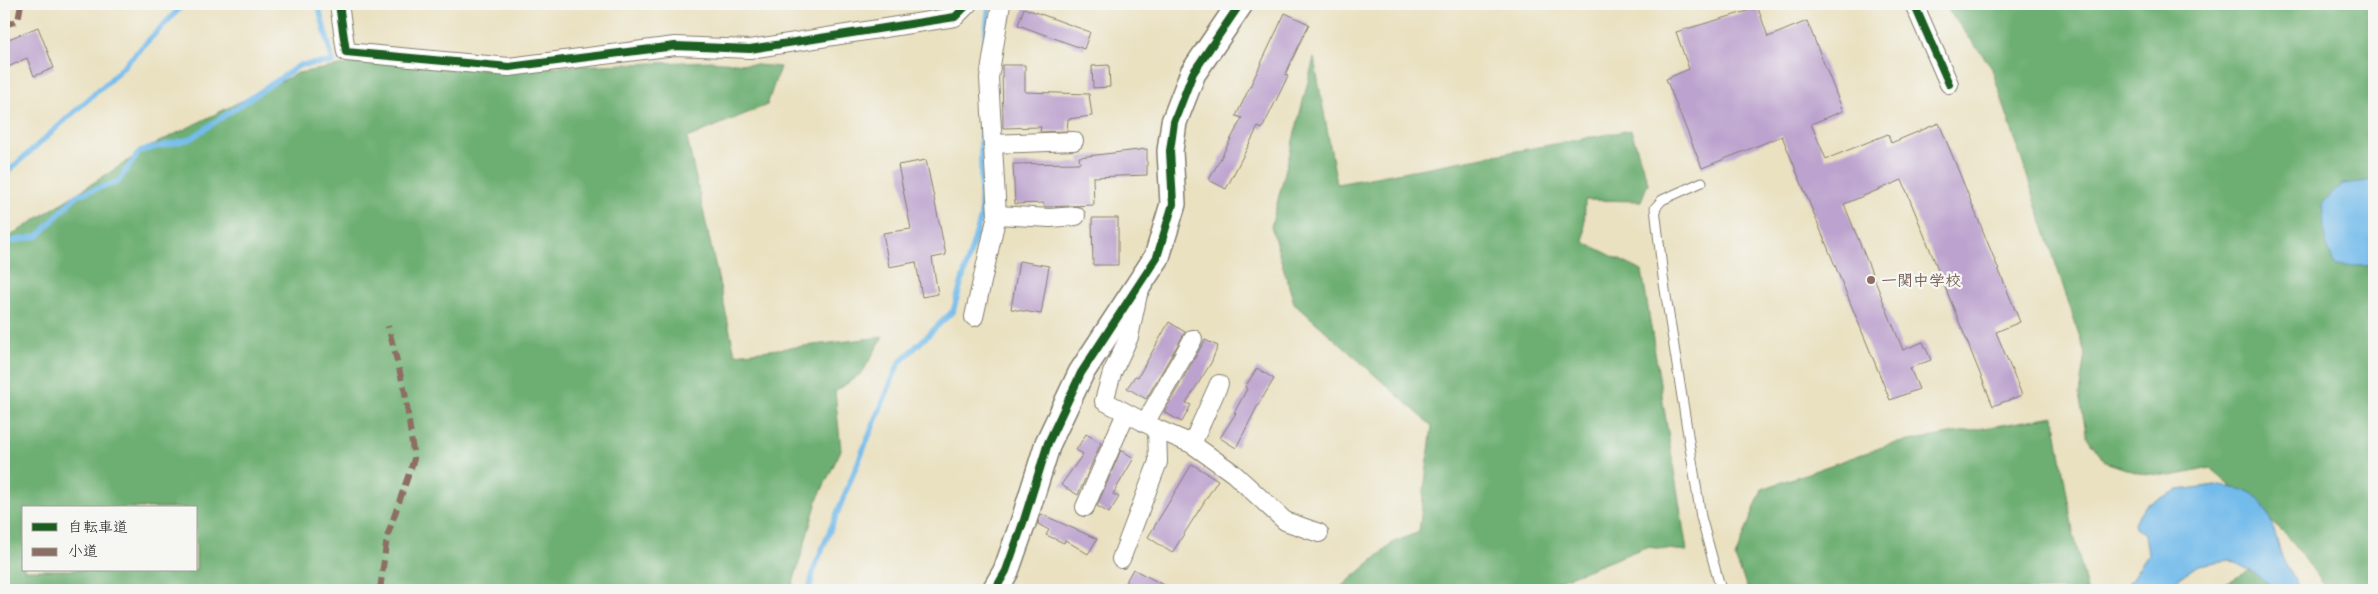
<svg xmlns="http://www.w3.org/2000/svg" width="2378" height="594" font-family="Dekko,'Klee One',sans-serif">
	<rect width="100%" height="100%" fill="#f6f6f2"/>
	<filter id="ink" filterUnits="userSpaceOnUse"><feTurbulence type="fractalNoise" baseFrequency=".02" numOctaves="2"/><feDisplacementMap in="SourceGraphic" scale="10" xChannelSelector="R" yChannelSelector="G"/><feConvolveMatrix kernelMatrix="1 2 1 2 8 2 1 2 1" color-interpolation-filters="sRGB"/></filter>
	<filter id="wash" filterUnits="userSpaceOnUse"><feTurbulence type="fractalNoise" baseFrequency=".0096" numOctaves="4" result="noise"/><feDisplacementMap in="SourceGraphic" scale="20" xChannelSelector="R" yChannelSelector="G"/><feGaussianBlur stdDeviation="1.12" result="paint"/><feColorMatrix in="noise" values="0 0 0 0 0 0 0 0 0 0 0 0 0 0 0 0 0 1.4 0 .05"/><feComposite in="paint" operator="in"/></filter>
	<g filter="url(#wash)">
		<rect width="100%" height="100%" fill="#eae1c1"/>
		<g fill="#6daf72" stroke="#446647" fill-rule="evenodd">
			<polygon points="1945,4 2374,4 2374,590 2328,590 2286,534 2210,468 2172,476 2138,473 2105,462 2087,437 2079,395 2085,353 1991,66 1948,10"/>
			<polygon points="1314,58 1337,184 1631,130 1648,183 1641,201 1585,200 1584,242 1642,271 1687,551 1646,547 1536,590 1338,590 1394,542 1419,532 1432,426 1294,303 1271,227"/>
			<path d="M 369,61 L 487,69 L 712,61 L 780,67 L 767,105 L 687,138 L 735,354 L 883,337 L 862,373 L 835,392 L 841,450 L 818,498 L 791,590 L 4,590 L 4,243 L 7,238 L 151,146 L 298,73 ZM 24,508 L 196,508 L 196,570 L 24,570 Z"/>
			<polygon points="2054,416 2073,531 2087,590 1748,590 1735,558 1762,489 1891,444"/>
			<polygon points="2257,567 2290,590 2212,590"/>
		</g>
		<g fill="#73bbeb" stroke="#486c84">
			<polygon points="2374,180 2374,266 2335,266 2325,241 2322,203 2343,184"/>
			<path d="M 2216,485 C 2226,487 2237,488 2247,491 C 2268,499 2275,535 2281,554 C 2285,567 2294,573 2297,588 L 2277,590 L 2253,572 L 2230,560 L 2198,565 L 2163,590 L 2124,590 L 2148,554 L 2145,534 L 2135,528 L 2134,523 L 2146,505 L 2178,490 Z"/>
		</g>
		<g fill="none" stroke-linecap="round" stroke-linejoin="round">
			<g stroke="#73bbeb" stroke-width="5.5">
				<polyline points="981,75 989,4"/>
				<polyline points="4,175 111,79 184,4"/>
				<polyline points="4,243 38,236 77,195 118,182 140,151 190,139 300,65 333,62 318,4"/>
				<polyline points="809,590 814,569 899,363 953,311 981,217 981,84"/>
			</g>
		</g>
		<g id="blocks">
			<g fill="#bca2ce">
				<polygon points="1024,8 1090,32 1084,49 1018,25"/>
				<polygon points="1758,8 1768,37 1807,21 1843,111 1811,124 1826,159 1888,134 1891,143 1939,123 2020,322 1996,332 2022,395 1993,406 1902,180 1844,204 1903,350 1923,342 1931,360 1910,368 1919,389 1890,400 1782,136 1702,168 1666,79 1689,69 1676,32"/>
				<polygon points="1285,13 1309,24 1285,75 1288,76 1262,129 1258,127 1226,189 1209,180 1242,118 1236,116"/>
				<polygon points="38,27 54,68 34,76 27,58 4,69 4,41"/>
				<polygon points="1002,65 1025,65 1025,92 1089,94 1092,116 1068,119 1067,131 1040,132 1041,127 1003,128"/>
				<polygon points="1109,65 1110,87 1093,88 1092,66"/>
				<polygon points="1147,149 1147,175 1093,177 1094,205 1045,207 1043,203 1015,204 1013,164 1080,163 1079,157"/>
				<polygon points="926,160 946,255 932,258 938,294 922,297 916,262 889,267 883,233 911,229 898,165"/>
				<polygon points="1092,218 1118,218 1118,265 1093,265"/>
				<polygon points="1019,261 1049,266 1041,314 1011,309"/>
				<polygon points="1169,322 1185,332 1146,399 1127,388 1135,376 1138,377"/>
				<polygon points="1205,340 1218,346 1211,363 1186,403 1191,405 1182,422 1164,412"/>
				<polygon points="1257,368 1274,379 1257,407 1236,448 1220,438 1236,413 1234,413 1247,389 1245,387"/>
				<polygon points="1086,434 1101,443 1078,495 1061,485 1083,454 1076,450"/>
				<polygon points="1121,450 1134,458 1113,494 1119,497 1109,513 1097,506"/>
				<polygon points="1192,464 1218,480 1172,553 1148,537"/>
				<polygon points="1041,514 1097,539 1088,554 1065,540 1064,543 1046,535 1049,530 1038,524"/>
				<polygon points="1133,569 1173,590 1121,590"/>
			</g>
		</g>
	</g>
	<g filter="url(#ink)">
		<use href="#blocks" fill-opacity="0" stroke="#837e6e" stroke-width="1"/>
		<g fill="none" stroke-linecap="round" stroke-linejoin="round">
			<defs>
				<polyline id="lane" points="1702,182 1662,200 1655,208 1663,277 1701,517 1721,590"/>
				<g id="street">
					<polyline points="339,4 346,52 509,67 675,46 750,49 955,17 968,4"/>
					<polyline points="1914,4 1949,84"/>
					<polyline points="993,144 1074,141"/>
					<polyline points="997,215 1050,218 1076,216"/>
					<polyline points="1138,294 1129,337 1112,373 1104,401 1157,429 1192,444 1233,473 1285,521 1319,533"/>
					<polyline points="974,317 997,215 989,78 1001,4"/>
					<polyline points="1145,423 1193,339"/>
					<polyline points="1192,444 1219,384"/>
					<polyline points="1085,507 1126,413"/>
					<polyline points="1121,559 1158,462 1157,429"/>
				</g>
				<polyline id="secondary" points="995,590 1006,571 1024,520 1048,443 1081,373 1157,257 1173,204 1170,151 1174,122 1193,73 1240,4"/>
			</defs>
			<use href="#lane" stroke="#837e6e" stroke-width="11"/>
			<use href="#street" stroke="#837e6e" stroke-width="20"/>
			<use href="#secondary" stroke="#837e6e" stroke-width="28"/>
			<use href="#lane" stroke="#fff" stroke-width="9"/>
			<use href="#street" stroke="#fff" stroke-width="18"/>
			<use href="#secondary" stroke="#fff" stroke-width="25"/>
			<g stroke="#8d6e63" stroke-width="6" stroke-dasharray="12 6" stroke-linecap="butt">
				<polyline points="4,25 18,21 21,4"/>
				<polyline points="380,590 387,537 414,459 405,392 388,326"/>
			</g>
			<defs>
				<g id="cycleway">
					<polyline points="339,4 346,52 509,67 675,46 750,49 955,17 968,4"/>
					<polyline points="1914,4 1949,84"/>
					<polyline points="995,590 1006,571 1024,520 1048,443 1081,373 1157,257 1173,204 1170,151 1174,122 1193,73 1240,4"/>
				</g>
			</defs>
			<use href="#cycleway" stroke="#f6f6f2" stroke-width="11"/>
			<use href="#cycleway" stroke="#1b5e20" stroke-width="8"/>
		</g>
	</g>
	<circle fill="#8d6e63" stroke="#f6f6f2" stroke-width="2" cx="1871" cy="280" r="5"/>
	<g text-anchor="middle" stroke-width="4.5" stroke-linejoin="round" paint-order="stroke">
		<g font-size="16" font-weight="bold" fill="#785e54" stroke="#f6f6f2" text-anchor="start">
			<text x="1881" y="286">一関中学校</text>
		</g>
	</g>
	<rect width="2378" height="594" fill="none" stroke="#f6f6f2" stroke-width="20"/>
	<rect x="22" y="506" width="175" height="65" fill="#f6f6f2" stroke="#9f9f9c"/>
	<rect x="32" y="523" width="25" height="8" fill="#1b5e20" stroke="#9f9f9c"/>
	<text x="68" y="532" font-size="15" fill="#1c1c1c">自転車道</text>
	<rect x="32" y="548" width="25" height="8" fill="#8d6e63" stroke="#9f9f9c"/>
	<text x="68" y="556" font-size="15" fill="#1c1c1c">小道</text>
</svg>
